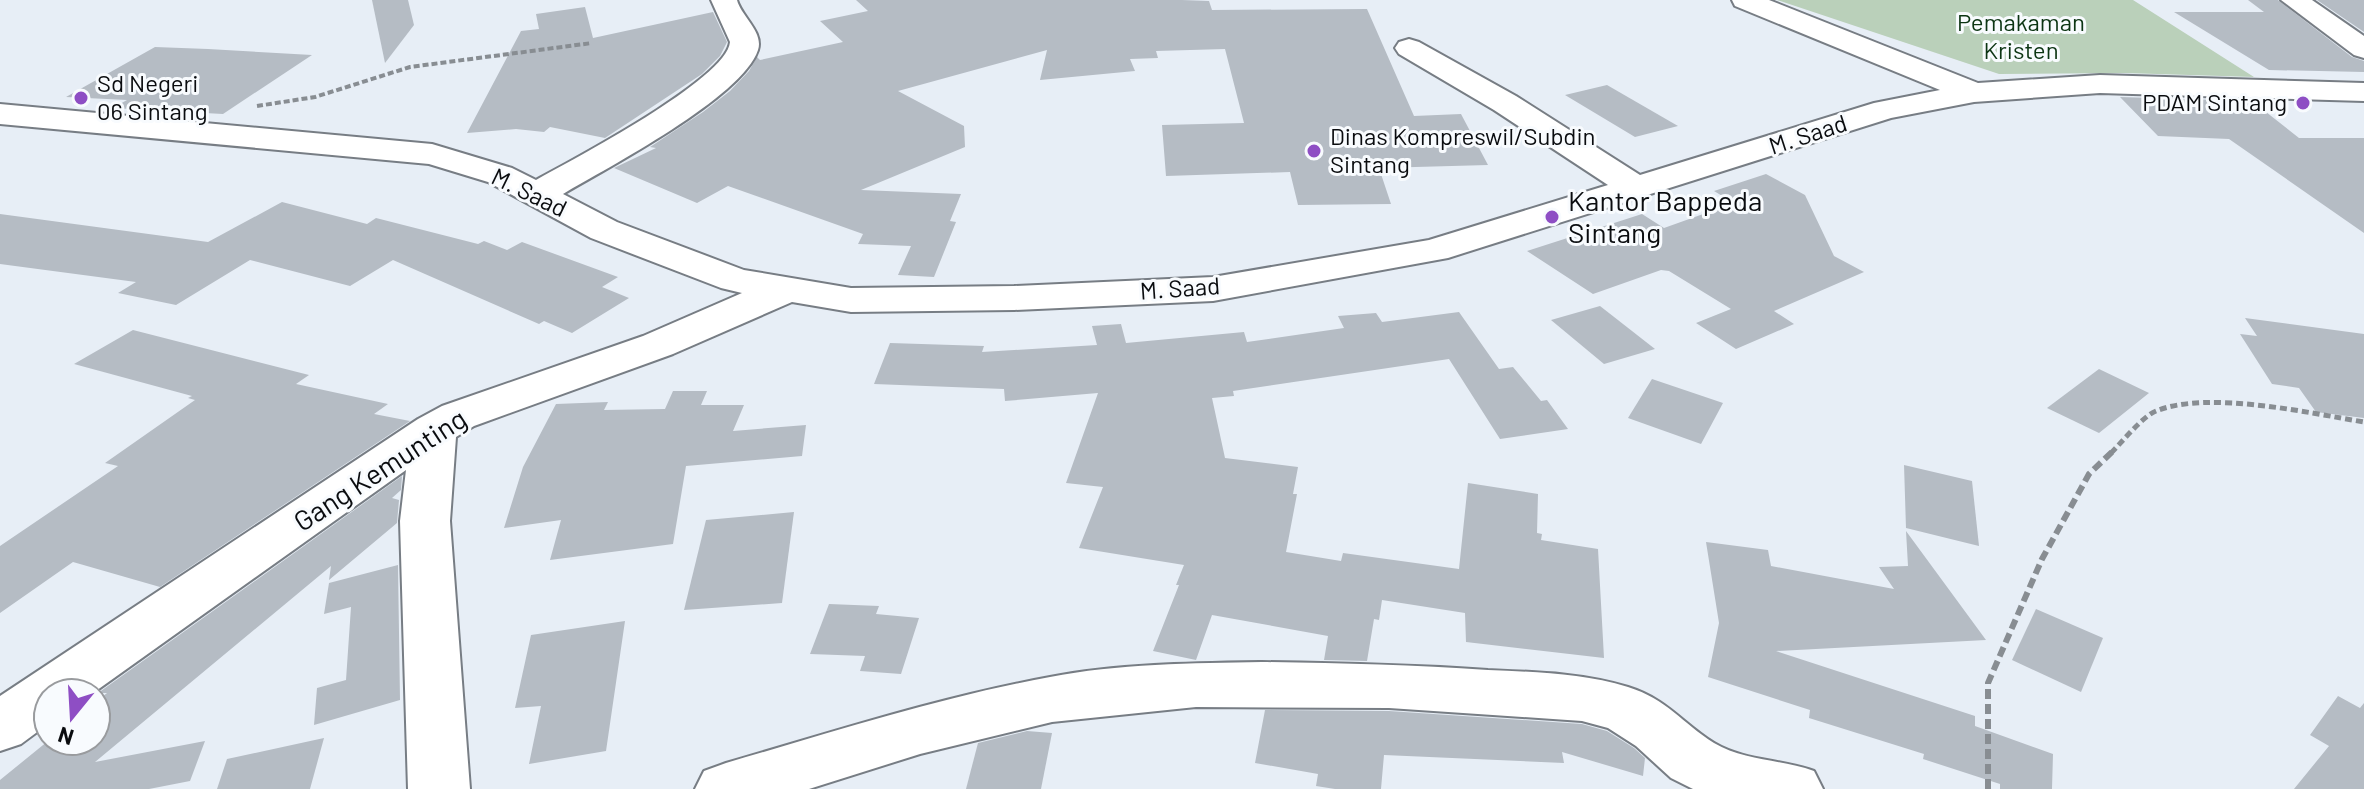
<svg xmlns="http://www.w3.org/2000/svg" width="2364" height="789" font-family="Barlow,sans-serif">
	<rect width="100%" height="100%" fill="#e7eef6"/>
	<polygon fill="#bad0ba" points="1777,0 2133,0 2254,77 2125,73 1999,74"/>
	<g fill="#b5bcc4">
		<polygon points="372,0 408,0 414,25 385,63"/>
		<polygon points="856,0 1182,0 1209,1 1212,10 1367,9 1414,116 1461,114 1488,165 1379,168 1391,204 1298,205 1290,172 1166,176 1162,125 1244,123 1225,49 1156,51 1158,58 1130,59 1135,71 1040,80 1047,50 898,91 964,126 965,147 861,190 961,194 950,221 956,222 934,277 898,275 911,246 858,244 863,234 728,186 697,203 614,168 656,148 650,147 703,112 730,91 749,71 757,57 760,60 843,42 820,21 868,11"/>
		<polygon points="2248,0 2278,0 2352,57 2364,61 2364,72 2269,70 2174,12 2264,12"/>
		<polygon points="2317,0 2364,0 2364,32"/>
		<polygon points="585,7 593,38 713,12 727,42 720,56 702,74 605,138 550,127 544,132 516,129 467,133 521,31 539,29 536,14"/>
		<polygon points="155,47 208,49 312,55 223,114 113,108 127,100 66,97"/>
		<polygon points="1607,85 1678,126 1635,137 1565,95"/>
		<polygon points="2120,97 2252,101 2299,138 2364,138 2364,233 2229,139 2158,136"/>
		<polygon points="1766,174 1805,195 1834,256 1864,272 1774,311 1794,324 1736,349 1696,323 1731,309 1669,271 1661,270 1593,294 1527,251 1642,214 1664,228 1734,203 1714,191"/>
		<polygon points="282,202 367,224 376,218 478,244 484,241 507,250 522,242 618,277 602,287 629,298 572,333 544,321 539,324 393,260 350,286 250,260 176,305 118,293 136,282 0,264 0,214 208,242"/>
		<polygon points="1600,306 1655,349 1604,364 1551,320"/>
		<polygon points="1459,312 1499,369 1513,367 1541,401 1547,400 1568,429 1500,439 1449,359 1233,391 1234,396 1212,398 1225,458 1298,467 1293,494 1297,494 1286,552 1341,561 1343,553 1459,569 1468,483 1538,494 1537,533 1542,534 1541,540 1598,549 1604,658 1466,642 1465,613 1382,600 1379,620 1374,619 1367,661 1324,660 1328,636 1212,615 1196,660 1153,651 1179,585 1176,585 1184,565 1079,548 1103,487 1066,483 1098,393 1005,401 1004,389 874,384 890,343 984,346 982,352 1097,345 1092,326 1121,324 1126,343 1244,332 1247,342 1344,328 1338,316 1376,313 1382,322"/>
		<polygon points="2245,318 2364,334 2364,418 2316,412 2299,388 2272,384 2240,334 2257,336"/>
		<polygon points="133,330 309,375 296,384 388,404 374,414 410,421 160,587 73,562 0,613 0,546 118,466 105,463 195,400 188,398 192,396 74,364"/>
		<polygon points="2099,369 2149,393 2099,433 2047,408"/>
		<polygon points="1652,379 1723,403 1701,444 1628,418"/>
		<polygon points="673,391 707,391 701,405 744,405 733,431 806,425 802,456 686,466 673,544 550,560 561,520 504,528 523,467 556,404 608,402 604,410 665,409"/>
		<polygon points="1904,465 1972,481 1979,546 1906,528"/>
		<polygon points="402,476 401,490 392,498 399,500 397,523 329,580 331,566 95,762 205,741 190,781 149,789 0,789 0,780 48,741 96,741 96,702 107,693 98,693"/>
		<polygon points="794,512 782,603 684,610 706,520"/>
		<polygon points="1906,531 1986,640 1776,651 1975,716 1975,726 2053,754 2052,789 2000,789 2000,784 1923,759 1924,754 1809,718 1810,710 1708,677 1719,623 1706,542 1768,550 1771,566 1894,589 1879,567 1908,566"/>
		<polygon points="398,565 400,700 314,725 317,688 346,680 351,607 324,614 329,583"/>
		<polygon points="829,604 879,606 876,614 919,618 901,674 860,671 865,656 810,654"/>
		<polygon points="2036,609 2103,638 2081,692 2012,660"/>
		<polygon points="625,621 606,751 529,764 541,706 515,708 531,635"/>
		<polygon points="2338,696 2360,708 2364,703 2364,789 2294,789 2329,746 2310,735"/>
		<polygon points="1265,710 1389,711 1582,724 1607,731 1634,748 1645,758 1643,776 1562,752 1564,763 1384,755 1381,789 1335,789 1316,786 1318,774 1255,763"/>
		<polygon points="1027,731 1052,733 1041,789 966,789 978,743"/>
		<polygon points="324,738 310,789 217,789 227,759"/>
	</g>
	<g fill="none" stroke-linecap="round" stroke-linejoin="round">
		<defs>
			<g id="minor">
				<path d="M 711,0 L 737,0 C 741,16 764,32 758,50 C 743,97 607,168 563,194 L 617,222 L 744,270 L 851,288 L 1014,286 L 1213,277 L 1429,240 L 1608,185 L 1494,110 L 1399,54 L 1395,48 L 1399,42 L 1409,39 L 1419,42 L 1516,96 L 1640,175 L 1874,103 L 1940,90 L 1735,6 L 1732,0 L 1769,0 L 1978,83 L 2100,75 L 2364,83 L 2364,101 L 2100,93 L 1974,102 L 1891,118 L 1448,258 L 1213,301 L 1014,310 L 851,312 L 792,302 L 673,354 L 474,426 L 456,437 L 450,521 L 470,789 L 408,789 L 400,521 L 406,470 L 93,693 L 48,693 L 48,724 L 21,744 L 0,751 L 0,696 L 418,419 L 442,406 L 643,336 L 742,293 L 721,288 L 591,238 L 488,182 L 429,164 L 0,124 L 0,104 L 432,144 L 512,168 L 536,180 C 572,160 727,79 730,42 Z"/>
				<polygon points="2281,0 2312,0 2364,36 2364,58 2354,55"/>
				<path d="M 1262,662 C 1338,663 1413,665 1488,670 C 1536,672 1582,673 1628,687 C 1667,699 1682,723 1714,743 C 1744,761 1781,759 1814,771 L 1823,789 L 1693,789 L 1671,778 L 1636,746 L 1608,728 L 1582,721 L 1389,708 L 1196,707 L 1052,722 L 920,754 L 809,789 L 695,789 L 704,771 L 726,763 C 833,732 940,697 1050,677 C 1116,664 1194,663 1262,662 Z"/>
			</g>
		</defs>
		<use href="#minor" stroke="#777d84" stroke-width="4"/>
		<polyline stroke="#888d92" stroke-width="4" stroke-dasharray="6 3" stroke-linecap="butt" points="257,106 315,97 410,67 592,43"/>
		<path stroke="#888d92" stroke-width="5" stroke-dasharray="7 4" stroke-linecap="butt" d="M 2111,453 C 2122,442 2143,416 2156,411 C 2208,390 2309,413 2364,422"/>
		<polyline stroke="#888d92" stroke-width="6" stroke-dasharray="10 5" stroke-linecap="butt" points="1988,789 1988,683 2042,559 2089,474 2113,451"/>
		<use href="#minor" fill="#fff" fill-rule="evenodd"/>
	</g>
	<g fill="#8e4ec4" stroke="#f8fbfe" stroke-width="3">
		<circle cx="81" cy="98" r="8"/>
		<circle cx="2303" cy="103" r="8"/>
		<circle cx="1314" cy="151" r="8"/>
		<circle cx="1552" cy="217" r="8"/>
	</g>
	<g text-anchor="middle" stroke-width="6" stroke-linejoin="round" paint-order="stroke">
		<g font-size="24" fill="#0c3513" stroke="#f8fbfe">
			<text x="2021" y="31">Pemakaman<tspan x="2021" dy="28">Kristen</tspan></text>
		</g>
		<g font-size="24" fill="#0a0c0f" stroke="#f8fbfe" text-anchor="start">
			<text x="97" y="92">Sd Negeri<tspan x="97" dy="28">06 Sintang</tspan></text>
			<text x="2287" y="111" text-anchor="end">PDAM Sintang</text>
			<text x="1330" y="145">Dinas Kompreswil/Subdin<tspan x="1330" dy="28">Sintang</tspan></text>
		</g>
		<g font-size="24" fill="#0a0c0f" stroke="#f8fbfe">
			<text transform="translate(1808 135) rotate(-18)" y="8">M. Saad</text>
			<text transform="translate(529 193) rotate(26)" y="8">M. Saad</text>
			<text transform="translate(1180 289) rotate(-4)" y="8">M. Saad</text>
		</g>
		<g font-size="28" fill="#0a0c0f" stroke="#f8fbfe" text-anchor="start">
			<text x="1568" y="211">Kantor Bappeda<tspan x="1568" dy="32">Sintang</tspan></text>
		</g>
		<g font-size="28" fill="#0a0c0f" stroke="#f8fbfe">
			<text transform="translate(380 470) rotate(-33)" y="10">Gang Kemunting</text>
		</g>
	</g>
	<g transform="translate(72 717) rotate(198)"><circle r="38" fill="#f8fbfe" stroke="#999b9e" stroke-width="2"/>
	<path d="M0-6L14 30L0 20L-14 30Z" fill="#8e4ec4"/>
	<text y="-12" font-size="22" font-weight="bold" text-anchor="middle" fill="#0a0c0f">N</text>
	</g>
</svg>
